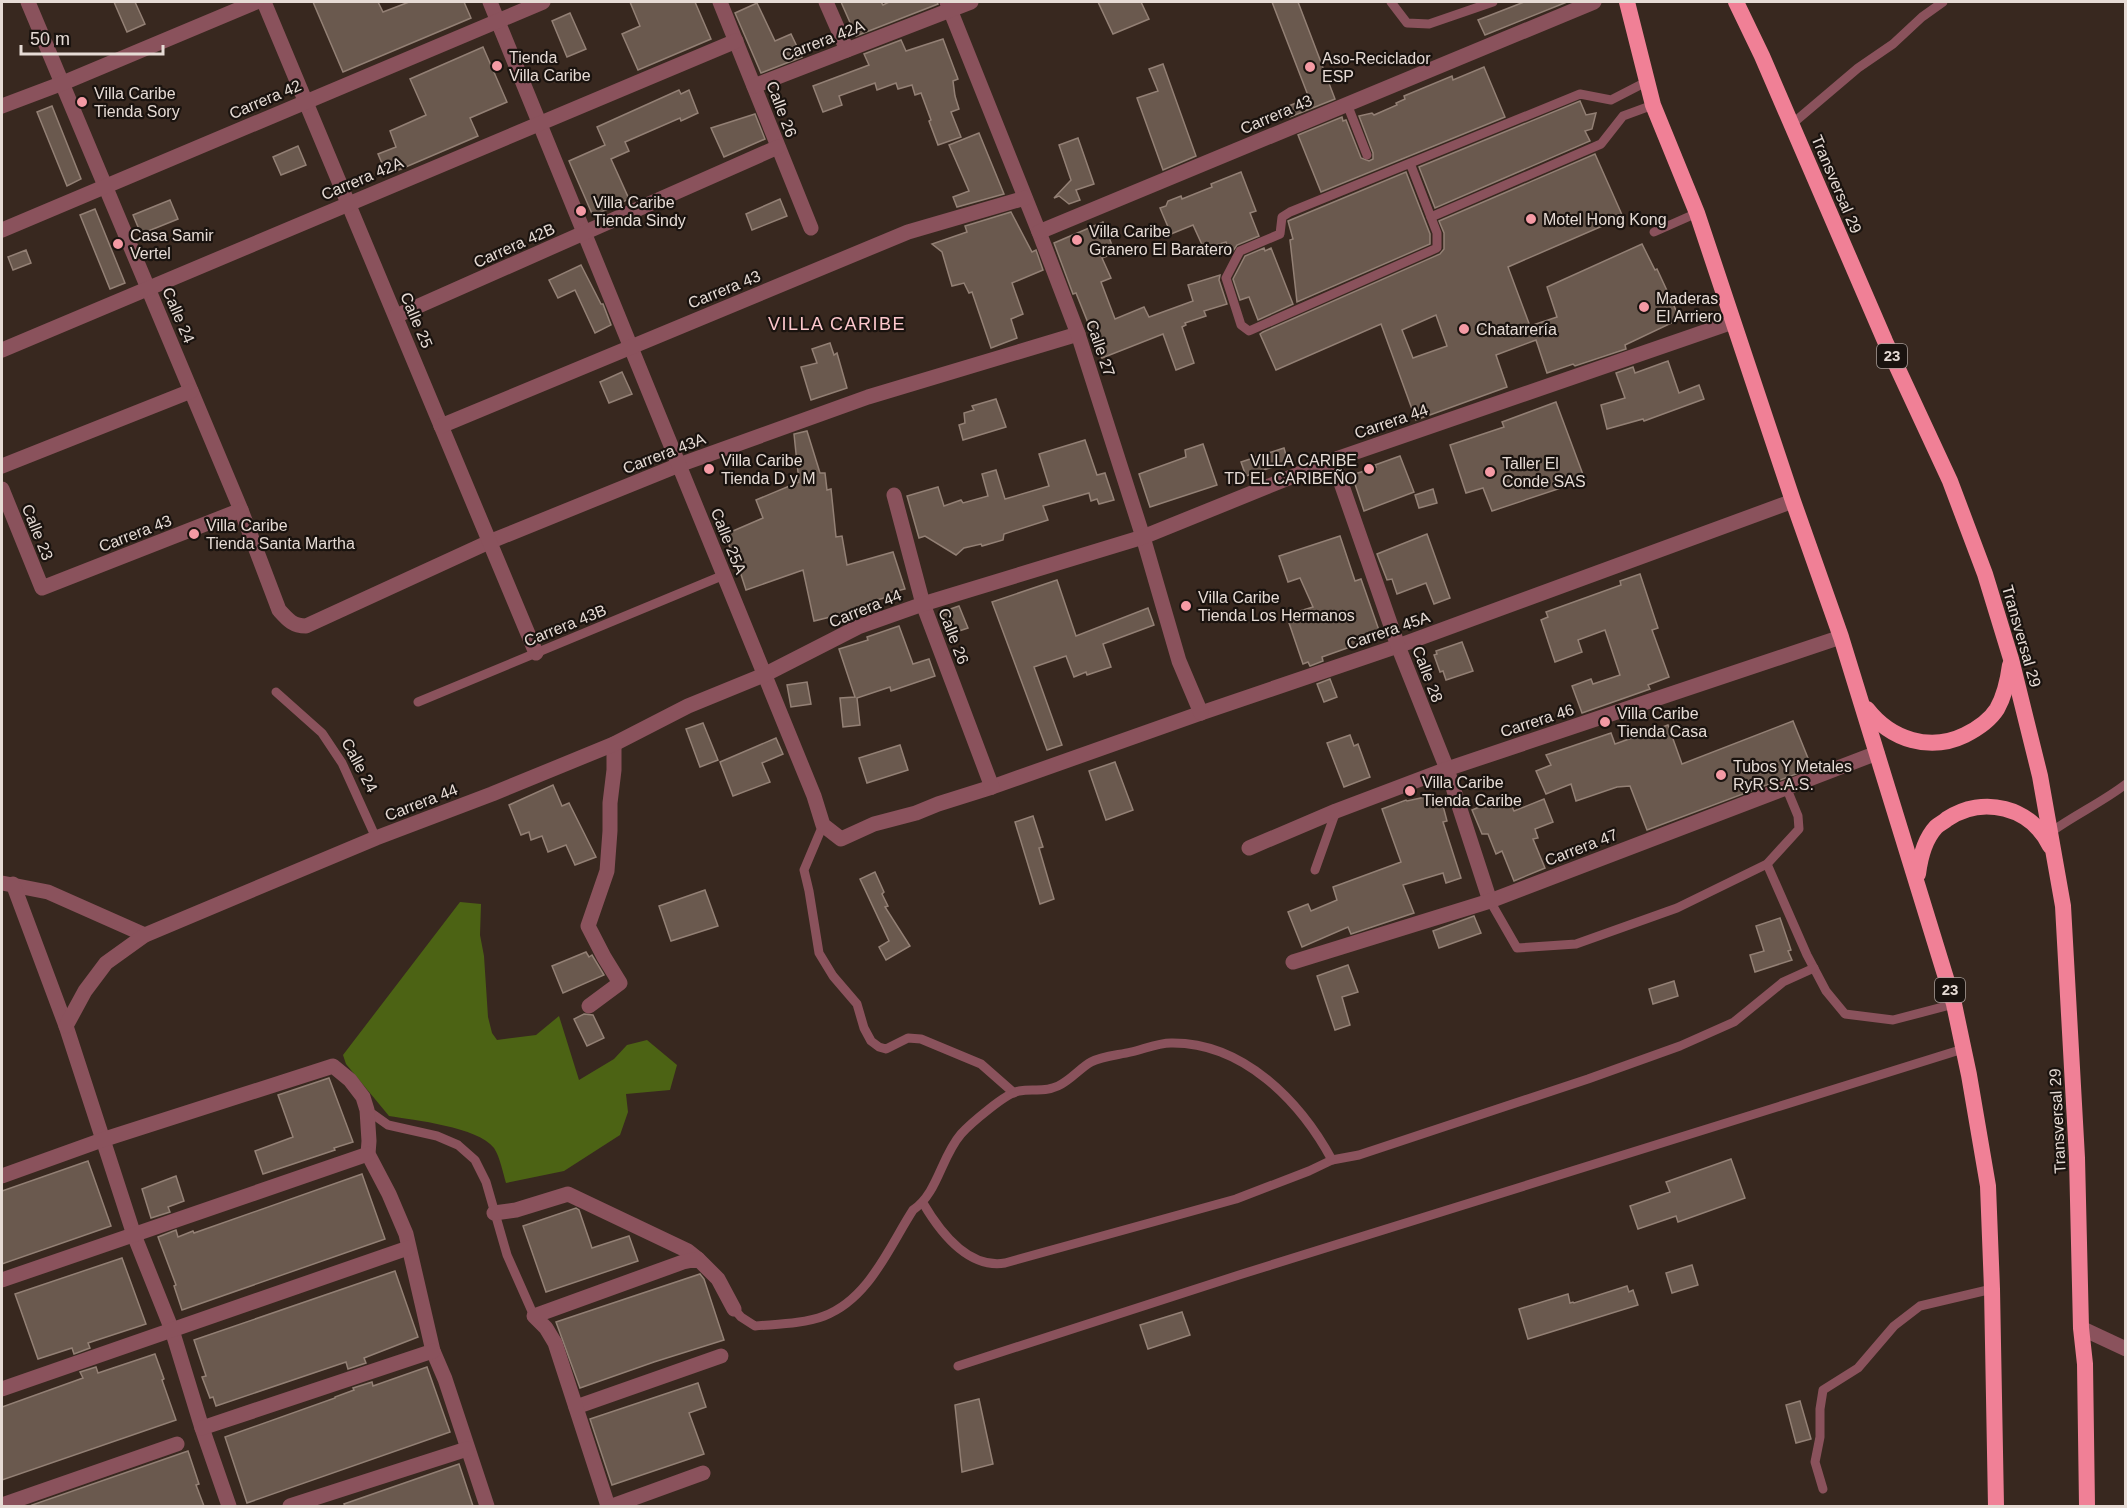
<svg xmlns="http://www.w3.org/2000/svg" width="2127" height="1508" font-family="Arial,sans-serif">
	<rect width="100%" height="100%" fill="#38281f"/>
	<path fill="#4c6314" d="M 460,902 L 481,904 L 480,935 L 484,956 L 488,1017 L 492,1033 L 497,1040 L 536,1035 L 559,1016 L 579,1080 L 614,1059 L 627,1045 L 647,1040 L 677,1065 L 670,1090 L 626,1094 L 628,1112 L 620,1135 L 564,1171 L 506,1183 C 503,1173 500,1157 494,1148 C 478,1127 414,1120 389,1116 L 346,1064 L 343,1055 Z"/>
	<g fill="#6a594e" stroke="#938075" stroke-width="1.5" fill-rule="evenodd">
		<polygon points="114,2 135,2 145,24 127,32"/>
		<polygon points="313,2 378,2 383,12 409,2 464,2 471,18 343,72"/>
		<polygon points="630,2 695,2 711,39 638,70 622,34 640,26"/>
		<polygon points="841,2 881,2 883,5 889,2 937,2 938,4 856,36"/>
		<polygon points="1098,2 1141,2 1149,19 1113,34"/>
		<polygon points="1272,2 1298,2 1335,99 1290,117 1286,107 1309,98"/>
		<polygon points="1524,2 1567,2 1485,35 1478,20"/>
		<polygon points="757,3 775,41 791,34 802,57 761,73 735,13"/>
		<polygon points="570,13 586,49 567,57 552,21"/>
		<polygon points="943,39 958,79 953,81 955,96 959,109 951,112 961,137 938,145 929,121 931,120 921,93 915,95 912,85 898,89 896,83 877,90 875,83 839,96 842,105 823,112 813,86 869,65 864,54 901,40 906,51"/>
		<polygon points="483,47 507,102 470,118 478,136 387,175 378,154 396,147 390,131 426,115 410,79"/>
		<polygon points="1163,64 1196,156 1163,170 1137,98 1158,91 1149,69"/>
		<polygon points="1484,67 1505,117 1321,192 1298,135 1342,117 1343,121 1346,120 1361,158 1369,161 1373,159 1373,153 1359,116 1372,113 1374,115 1397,105 1396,103 1405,99 1404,96 1452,76 1453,80"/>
		<polygon points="679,90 681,94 689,90 698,113 681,121 680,118 625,142 629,151 611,159 629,199 593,216 569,161 605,145 597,127"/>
		<polygon points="1580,101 1586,115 1596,113 1592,129 1585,131 1590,141 1435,208 1419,167"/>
		<polygon points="52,106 81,179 67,186 37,112"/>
		<polygon points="755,114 765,139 724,157 711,128"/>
		<polygon points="979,133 1004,194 957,207 953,197 969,191 949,145"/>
		<polygon points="1078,138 1094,184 1076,190 1080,200 1069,204 1059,196 1054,198 1071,180 1059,145"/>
		<polygon points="298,146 306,165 281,175 273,157"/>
		<path d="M 1595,154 L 1623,217 L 1508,267 L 1530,326 L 1557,317 L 1547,287 L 1642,244 L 1655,270 L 1657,269 L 1680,319 L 1625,345 L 1626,349 L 1575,366 L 1573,364 L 1547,373 L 1536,340 L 1496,355 L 1507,387 L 1416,420 L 1381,324 L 1276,370 L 1260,334 L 1263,332 L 1440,254 L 1444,249 L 1444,233 L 1439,221 ZM 1436,315 L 1447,346 L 1413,358 L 1402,330 Z"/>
		<polygon points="1241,172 1256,211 1250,213 1259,236 1237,245 1231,254 1226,242 1204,249 1193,225 1171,234 1160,208 1166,206 1168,201 1181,196 1182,199 1212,187 1211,184"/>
		<polygon points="1406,172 1430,234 1430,244 1297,302 1290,240 1293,239 1288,221"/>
		<polygon points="780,199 787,216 752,230 746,214"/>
		<polygon points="170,200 178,219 141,234 133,215"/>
		<polygon points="95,209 125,283 110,289 80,215"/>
		<polygon points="1011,212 1032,252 1036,250 1043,270 1012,283 1023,314 1011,319 1017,338 991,348 972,292 969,293 964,283 952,286 942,252 932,244 967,232 965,226"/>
		<polygon points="1103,222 1115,253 1102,258 1111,278 1101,282 1115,319 1144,307 1149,317 1193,301 1188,285 1220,275 1219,280 1227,304 1204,311 1206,316 1185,323 1186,325 1182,327 1194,363 1176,370 1163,334 1102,358 1099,352 1097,353 1088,329 1090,328 1076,293 1073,294 1054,243"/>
		<polygon points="1264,248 1265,251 1271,248 1293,304 1258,320 1249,297 1240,300 1233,279 1245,256"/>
		<polygon points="26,250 31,263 13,270 8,257"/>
		<polygon points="581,265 601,304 603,304 611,325 595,333 575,290 558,298 549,280"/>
		<polygon points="830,343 834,355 837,353 847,388 811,400 801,367 817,363 812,349"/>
		<polygon points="1668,361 1679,393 1699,385 1704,399 1644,421 1643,419 1607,429 1601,405 1625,398 1616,373 1633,367 1635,373"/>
		<polygon points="622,372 632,394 609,403 600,382"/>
		<polygon points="996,399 1006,427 963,440 959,425 965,423 964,413 974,410 972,406"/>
		<polygon points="1556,402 1585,480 1492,511 1483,488 1466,493 1450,445 1504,427 1502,422"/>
		<polygon points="807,431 820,473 825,473 827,490 831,489 836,537 842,536 847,565 893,552 905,589 888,593 888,597 869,602 871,607 814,621 803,570 746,590 737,562 734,563 726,534 763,518 756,500 799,482 794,434"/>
		<polygon points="1085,440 1097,475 1105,473 1114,500 1099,504 1097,499 1091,501 1089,493 1043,506 1048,520 1004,534 1003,540 982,546 981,544 964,548 956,555 925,536 919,538 907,496 938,487 944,506 961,500 963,503 988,496 982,474 996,470 1005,499 1049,486 1039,454"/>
		<polygon points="1203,444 1217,485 1150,507 1139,474 1186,457 1185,450"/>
		<polygon points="1284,448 1288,462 1246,476 1241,462"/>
		<polygon points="1400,456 1414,492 1364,511 1352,475 1376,467 1375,465"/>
		<polygon points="1433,489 1437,503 1419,508 1415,495"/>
		<polygon points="1427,534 1450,598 1434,604 1426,583 1397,594 1392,579 1387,580 1377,554"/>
		<polygon points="1340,536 1355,581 1361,579 1381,636 1322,657 1323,661 1310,666 1308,662 1303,664 1289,623 1303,618 1300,611 1313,607 1300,578 1288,582 1279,556"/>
		<polygon points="1640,574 1658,628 1652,630 1669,677 1648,685 1650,689 1582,713 1572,686 1591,679 1593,684 1620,675 1605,630 1578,640 1582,652 1555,662 1541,620 1548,617 1546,612 1621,585 1620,581"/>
		<polygon points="1057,580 1076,636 1148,608 1154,625 1103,644 1111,667 1087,675 1086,672 1074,677 1066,656 1034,667 1062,745 1047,750 992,602"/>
		<polygon points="959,606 968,628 950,634 942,612"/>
		<polygon points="899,626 913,664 929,659 935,676 891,691 890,687 857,698 860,725 843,727 840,698 855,697 839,649 868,640 867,637"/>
		<polygon points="1462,642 1473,671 1446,680 1443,671 1440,672 1434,655 1437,654 1436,651"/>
		<polygon points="1330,679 1337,697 1324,702 1317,684"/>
		<polygon points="807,682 811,704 791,707 787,685"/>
		<polygon points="1793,721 1812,768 1647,830 1630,786 1617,787 1576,801 1571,784 1546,794 1536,771 1551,765 1546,755 1611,733 1615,744 1668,725 1682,764"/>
		<polygon points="703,723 718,760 700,767 686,729"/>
		<polygon points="1350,735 1354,746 1358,744 1370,777 1344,787 1327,743"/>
		<polygon points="776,738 783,754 762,763 770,782 733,796 720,762"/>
		<polygon points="900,745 908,770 867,783 859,758"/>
		<polygon points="1115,762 1133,810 1106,820 1089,771"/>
		<polygon points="553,785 562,806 569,803 596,857 575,865 566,845 548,852 542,836 531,840 529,832 521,835 509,805"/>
		<polygon points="1430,796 1431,800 1441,798 1447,821 1443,822 1461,878 1446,883 1443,873 1403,885 1414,913 1351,934 1348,927 1302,947 1288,912 1308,904 1311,911 1337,900 1333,887 1401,862 1382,809 1406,800 1407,801"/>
		<polygon points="1544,799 1553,822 1535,829 1538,838 1533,839 1545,868 1514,881 1502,851 1496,854 1488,834 1482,834 1472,810 1489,803 1491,808 1509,800 1514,811"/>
		<polygon points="1033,816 1043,847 1039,848 1054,899 1040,904 1015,822"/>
		<polygon points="875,872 884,892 882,894 888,906 885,907 910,946 886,960 879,947 889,941 860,879"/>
		<polygon points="705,890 718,926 671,941 659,906"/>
		<polygon points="1474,916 1481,933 1439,948 1433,931"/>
		<polygon points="1780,918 1791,950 1788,951 1792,960 1755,972 1750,955 1764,951 1756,926"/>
		<polygon points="586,952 589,957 592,955 604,975 563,993 552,966"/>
		<polygon points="1348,965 1358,992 1342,997 1350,1025 1335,1030 1317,976"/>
		<polygon points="1674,981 1678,996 1653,1004 1649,989"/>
		<polygon points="584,1014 593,1015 604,1038 587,1046 574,1019"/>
		<polygon points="329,1078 353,1142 334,1148 335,1150 263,1174 255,1151 293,1137 278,1095"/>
		<polygon points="1731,1159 1745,1198 1678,1222 1676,1216 1638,1229 1630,1206 1670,1192 1666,1182"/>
		<polygon points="88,1161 111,1226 2,1264 2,1191"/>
		<polygon points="362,1174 385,1239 182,1310 174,1286 176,1285 158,1237 176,1230 178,1237 193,1231 194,1233"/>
		<polygon points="176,1176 184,1201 168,1207 170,1212 151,1218 142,1189"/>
		<polygon points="576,1208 579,1210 592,1248 629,1236 638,1261 546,1292 523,1226"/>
		<polygon points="122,1258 146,1324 88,1343 90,1348 74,1354 72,1348 38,1359 15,1294"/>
		<polygon points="1692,1265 1698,1285 1672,1293 1666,1273"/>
		<polygon points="395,1271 418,1337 364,1358 366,1363 348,1369 346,1362 216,1406 213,1397 210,1398 202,1377 206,1376 194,1340"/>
		<polygon points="700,1274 704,1279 724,1340 654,1362 580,1388 556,1322"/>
		<polygon points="1627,1286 1629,1292 1633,1290 1638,1305 1528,1339 1519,1309 1568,1294 1570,1303 1573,1302 1574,1303"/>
		<polygon points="1182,1312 1190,1335 1148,1349 1140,1325"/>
		<polygon points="155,1354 164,1379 162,1380 176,1420 2,1480 2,1407 83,1378 80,1372 96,1367 98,1373"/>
		<polygon points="427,1367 450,1432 247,1503 225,1437 335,1398 335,1397 354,1390 353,1388 372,1382 373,1386"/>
		<polygon points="698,1383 706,1407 689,1413 704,1454 612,1485 590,1419"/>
		<polygon points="979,1399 993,1464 962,1472 955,1405"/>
		<polygon points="1800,1401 1811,1439 1796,1443 1786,1405"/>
		<polygon points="188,1451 199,1484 196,1485 204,1506 33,1506 32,1505"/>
		<polygon points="459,1464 473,1506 345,1506 344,1504"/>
	</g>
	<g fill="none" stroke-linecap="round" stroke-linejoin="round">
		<g stroke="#8a525c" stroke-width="9">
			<polyline points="1391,2 1407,23 1429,24 1493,2"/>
			<polyline points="1347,104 1367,155"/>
			<polyline points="1792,124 1858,68 1893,44 1922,17 1943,2"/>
			<polyline points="1410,163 1437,233 1437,248 1249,331 1241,325 1226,278 1240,251 1280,234 1282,217 1290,212 1580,94 1611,100 1646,82"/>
			<polyline points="1431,217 1601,144 1623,116 1653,105"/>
			<polyline points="1654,232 1697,213"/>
			<polyline points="276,692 322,733 342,763 376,838"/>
			<polyline points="418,702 724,575"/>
			<polyline points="823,825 804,870 809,891 819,953 833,976 857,1004 864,1028 871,1041 879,1047 886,1049 908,1038 921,1039 981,1064 1014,1093"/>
			<path d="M 2051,832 C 2076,814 2101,803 2126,784"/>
			<polyline points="1767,864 1807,955 1826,991 1845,1014 1893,1020 1954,1004"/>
			<polyline points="1315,870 1336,811"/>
			<polyline points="1490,901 1517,948 1576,944 1677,908 1767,864 1799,829 1798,816 1786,787"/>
			<polyline points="367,1110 388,1125 437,1136 458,1145 475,1160 486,1182 507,1255 534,1316"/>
			<path d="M 923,1203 C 940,1232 968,1269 1005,1263 L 1236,1199 L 1309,1171 L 1332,1160 L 1359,1155 L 1588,1079 L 1680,1046 L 1734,1022 L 1783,982 L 1814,968"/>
			<path d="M 734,1309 L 741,1317 L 755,1326 C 777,1324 803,1324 824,1316 C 869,1299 889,1247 913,1210 C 938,1193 941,1157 961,1134 C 970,1124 1006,1093 1019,1091 C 1034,1088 1042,1093 1058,1086 C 1071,1080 1080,1068 1091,1062 C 1102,1056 1119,1055 1131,1052 C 1144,1049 1158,1043 1171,1043 C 1243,1042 1300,1101 1332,1160"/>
			<polyline points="958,1366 1239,1275 1963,1049"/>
			<polyline points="1823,1489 1815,1462 1820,1437 1820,1409 1823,1390 1858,1368 1894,1326 1920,1306 1992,1289"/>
		</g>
		<g stroke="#8a525c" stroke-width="15">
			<path d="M 28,2 L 241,510 L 279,610 C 288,620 293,626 306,626 L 489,542 L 679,465 L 868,397 L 1078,334"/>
			<polyline points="264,2 536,653"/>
			<polyline points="490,2 814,796 823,825 841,839 874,824 916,813 938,804 992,787 1201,713 1398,646 1793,501"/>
			<polyline points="720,2 811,228"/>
			<polyline points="826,2 847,50"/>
			<polyline points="947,2 1039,232 1078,334 1143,537 1179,661 1201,713"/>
			<polyline points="754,86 971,2"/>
			<polyline points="2,230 543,2"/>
			<polyline points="1039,232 1594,2"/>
			<polyline points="396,316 778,147"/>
			<polyline points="2,350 736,41"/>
			<polyline points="441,426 908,232 1025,198"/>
			<polyline points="1333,460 1398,646 1447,769 1490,901"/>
			<polyline points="2,466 191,391"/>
			<polyline points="2,489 42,588 241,510"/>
			<polyline points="894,495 923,604 992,787"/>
			<polyline points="1249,848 1336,811 1447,769 1841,637"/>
			<polyline points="2,883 48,892 145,935"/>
			<polyline points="13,884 66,1026 134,1235 172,1330 202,1428 229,1506"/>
			<polyline points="1293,962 1490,901 1877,753"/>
			<polyline points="589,1006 620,983 604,957 588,926 607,871 610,831 610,803 614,770 614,744"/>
			<polyline points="66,1026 85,991 106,963 145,935 376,838 492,794 614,744 688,706 764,675 858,627 923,604 1143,537 1333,460 1733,322"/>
			<polyline points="2,1176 102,1140 333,1066 350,1080 363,1097 367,1110 369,1141 368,1154 389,1194 406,1234 433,1351 445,1379 487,1506"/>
			<polyline points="494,1213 516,1210 568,1194 688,1251 698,1259"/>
			<polyline points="2,1280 368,1154"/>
			<polyline points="2081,1328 2126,1349"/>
			<polyline points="2,1389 408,1248"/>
			<polyline points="576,1407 721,1356"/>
			<polyline points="202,1428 433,1351"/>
			<polyline points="2,1505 177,1444"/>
			<polyline points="290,1506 467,1449"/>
			<polyline points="608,1506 555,1343 546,1328 534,1316 683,1262 698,1259 718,1279 734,1309"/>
			<polyline points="612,1506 703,1473"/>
		</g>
		<polyline stroke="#8a525c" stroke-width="15" points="2,106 63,83 256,2"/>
		<g stroke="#f08096" stroke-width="16">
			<polyline points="1627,2 1653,105 1697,213 1793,501 1841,637 1954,1004 1969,1075 1988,1186 1992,1289 1996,1506"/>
			<polyline points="1736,2 1762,56 1885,341 1950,481 1985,574 2011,659 2040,776 2063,906 2077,1158 2081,1328 2085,1364 2087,1506"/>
			<path d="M 1867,709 C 1891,740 1930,752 1965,735 C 1977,729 1990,720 1997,709 C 2005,695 2008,680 2010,665"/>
			<path d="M 1918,874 C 1920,858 1924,840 1936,827 C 1939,824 1944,822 1947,819 C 1983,795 2031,807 2050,846"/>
		</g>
	</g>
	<g fill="#f49aa4" stroke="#1a130f" stroke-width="2">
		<circle cx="497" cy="66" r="6"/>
		<circle cx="1310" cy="67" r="6"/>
		<circle cx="82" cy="102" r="6"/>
		<circle cx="581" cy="211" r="6"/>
		<circle cx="1531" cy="219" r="6"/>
		<circle cx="1077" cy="240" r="6"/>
		<circle cx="118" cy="244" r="6"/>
		<circle cx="1644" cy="307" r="6"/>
		<circle cx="1464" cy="329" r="6"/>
		<circle cx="709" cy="469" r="6"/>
		<circle cx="1369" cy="469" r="6"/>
		<circle cx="1490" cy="472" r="6"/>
		<circle cx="194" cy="534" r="6"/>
		<circle cx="1186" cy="606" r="6"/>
		<circle cx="1605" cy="722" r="6"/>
		<circle cx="1721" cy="775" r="6"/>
		<circle cx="1410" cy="791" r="6"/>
	</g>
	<g text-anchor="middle" stroke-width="4.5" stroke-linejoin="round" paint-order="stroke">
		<g fill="#1a130f" stroke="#a99f9a" stroke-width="1.5">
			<rect x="1877" y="344" width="30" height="24" rx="4.5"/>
			<rect x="1935" y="978" width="30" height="24" rx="4.5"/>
		</g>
		<g font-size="15" font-weight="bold" fill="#e6dbd5">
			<text x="1892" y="361">23</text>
			<text x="1950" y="995">23</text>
		</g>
		<g font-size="16" fill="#e6dbd5" stroke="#1a130f">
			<text transform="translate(823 40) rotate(-21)" y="6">Carrera 42A</text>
			<text transform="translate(265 99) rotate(-23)" y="6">Carrera 42</text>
			<text transform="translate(782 109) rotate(69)" y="6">Calle 26</text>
			<text transform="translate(1276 114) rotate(-23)" y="6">Carrera 43</text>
			<text transform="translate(362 178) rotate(-23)" y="6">Carrera 42A</text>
			<text transform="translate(1837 184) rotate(67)" y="6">Transversal 29</text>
			<text transform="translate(514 245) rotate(-24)" y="6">Carrera 42B</text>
			<text transform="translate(724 289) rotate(-22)" y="6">Carrera 43</text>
			<text transform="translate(179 315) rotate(67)" y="6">Calle 24</text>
			<text transform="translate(417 320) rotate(67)" y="6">Calle 25</text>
			<text transform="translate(1101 348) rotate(71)" y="6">Calle 27</text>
			<text transform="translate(1391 421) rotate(-19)" y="6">Carrera 44</text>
			<text transform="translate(664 453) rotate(-21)" y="6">Carrera 43A</text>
			<text transform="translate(38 532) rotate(68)" y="6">Calle 23</text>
			<text transform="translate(135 533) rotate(-21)" y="6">Carrera 43</text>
			<text transform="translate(729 541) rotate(68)" y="6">Calle 25A</text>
			<text transform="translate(865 608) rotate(-22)" y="6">Carrera 44</text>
			<text transform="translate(565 625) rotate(-22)" y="6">Carrera 43B</text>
			<text transform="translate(1388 630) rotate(-19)" y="6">Carrera 45A</text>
			<text transform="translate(954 636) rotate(69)" y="6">Calle 26</text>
			<text transform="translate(2022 636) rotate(74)" y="6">Transversal 29</text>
			<text transform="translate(1428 674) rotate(69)" y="6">Calle 28</text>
			<text transform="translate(1537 720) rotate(-18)" y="6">Carrera 46</text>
			<text transform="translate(360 765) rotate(62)" y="6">Calle 24</text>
			<text transform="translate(421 802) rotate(-21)" y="6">Carrera 44</text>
			<text transform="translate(1581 847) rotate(-21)" y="6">Carrera 47</text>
			<text transform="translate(2057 1121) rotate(-93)" y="6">Transversal 29</text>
		</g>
		<g font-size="16" fill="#e6dbd5" stroke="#1a130f" text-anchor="start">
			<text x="509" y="63">Tienda<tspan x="509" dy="18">Villa Caribe</tspan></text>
			<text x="1322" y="64">Aso-Reciclador<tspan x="1322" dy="18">ESP</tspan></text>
			<text x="94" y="99">Villa Caribe<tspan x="94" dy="18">Tienda Sory</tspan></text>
			<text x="593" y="208">Villa Caribe<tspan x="593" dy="18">Tienda Sindy</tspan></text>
			<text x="1543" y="225">Motel Hong Kong</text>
			<text x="1089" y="237">Villa Caribe<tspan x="1089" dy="18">Granero El Baratero</tspan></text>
			<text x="130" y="241">Casa Samir<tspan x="130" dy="18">Vertel</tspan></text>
			<text x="1656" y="304">Maderas<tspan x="1656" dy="18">El Arriero</tspan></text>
			<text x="1476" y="335">Chatarrería</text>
			<text x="721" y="466">Villa Caribe<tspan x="721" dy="18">Tienda D y M</tspan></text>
			<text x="1357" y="466" text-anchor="end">VILLA CARIBE<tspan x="1357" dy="18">TD EL CARIBEÑO</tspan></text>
			<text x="1502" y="469">Taller El<tspan x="1502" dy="18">Conde SAS</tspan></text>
			<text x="206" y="531">Villa Caribe<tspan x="206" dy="18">Tienda Santa Martha</tspan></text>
			<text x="1198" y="603">Villa Caribe<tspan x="1198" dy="18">Tienda Los Hermanos</tspan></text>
			<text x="1617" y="719">Villa Caribe<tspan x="1617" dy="18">Tienda Casa</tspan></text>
			<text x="1733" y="772">Tubos Y Metales<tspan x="1733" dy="18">RyR S.A.S.</tspan></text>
			<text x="1422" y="788">Villa Caribe<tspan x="1422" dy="18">Tienda Caribe</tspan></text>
		</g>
		<g font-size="18" letter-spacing="1.5" fill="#fcc7cc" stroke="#1a130f">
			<text x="837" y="330">VILLA CARIBE</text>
		</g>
	</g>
	<rect width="2127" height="1508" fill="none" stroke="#e6dbd5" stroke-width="6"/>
	<path d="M21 45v9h142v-9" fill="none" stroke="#e6dbd5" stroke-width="3"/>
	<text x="30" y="45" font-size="18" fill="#e6dbd5" stroke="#1a130f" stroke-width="4.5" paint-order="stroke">50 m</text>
</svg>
